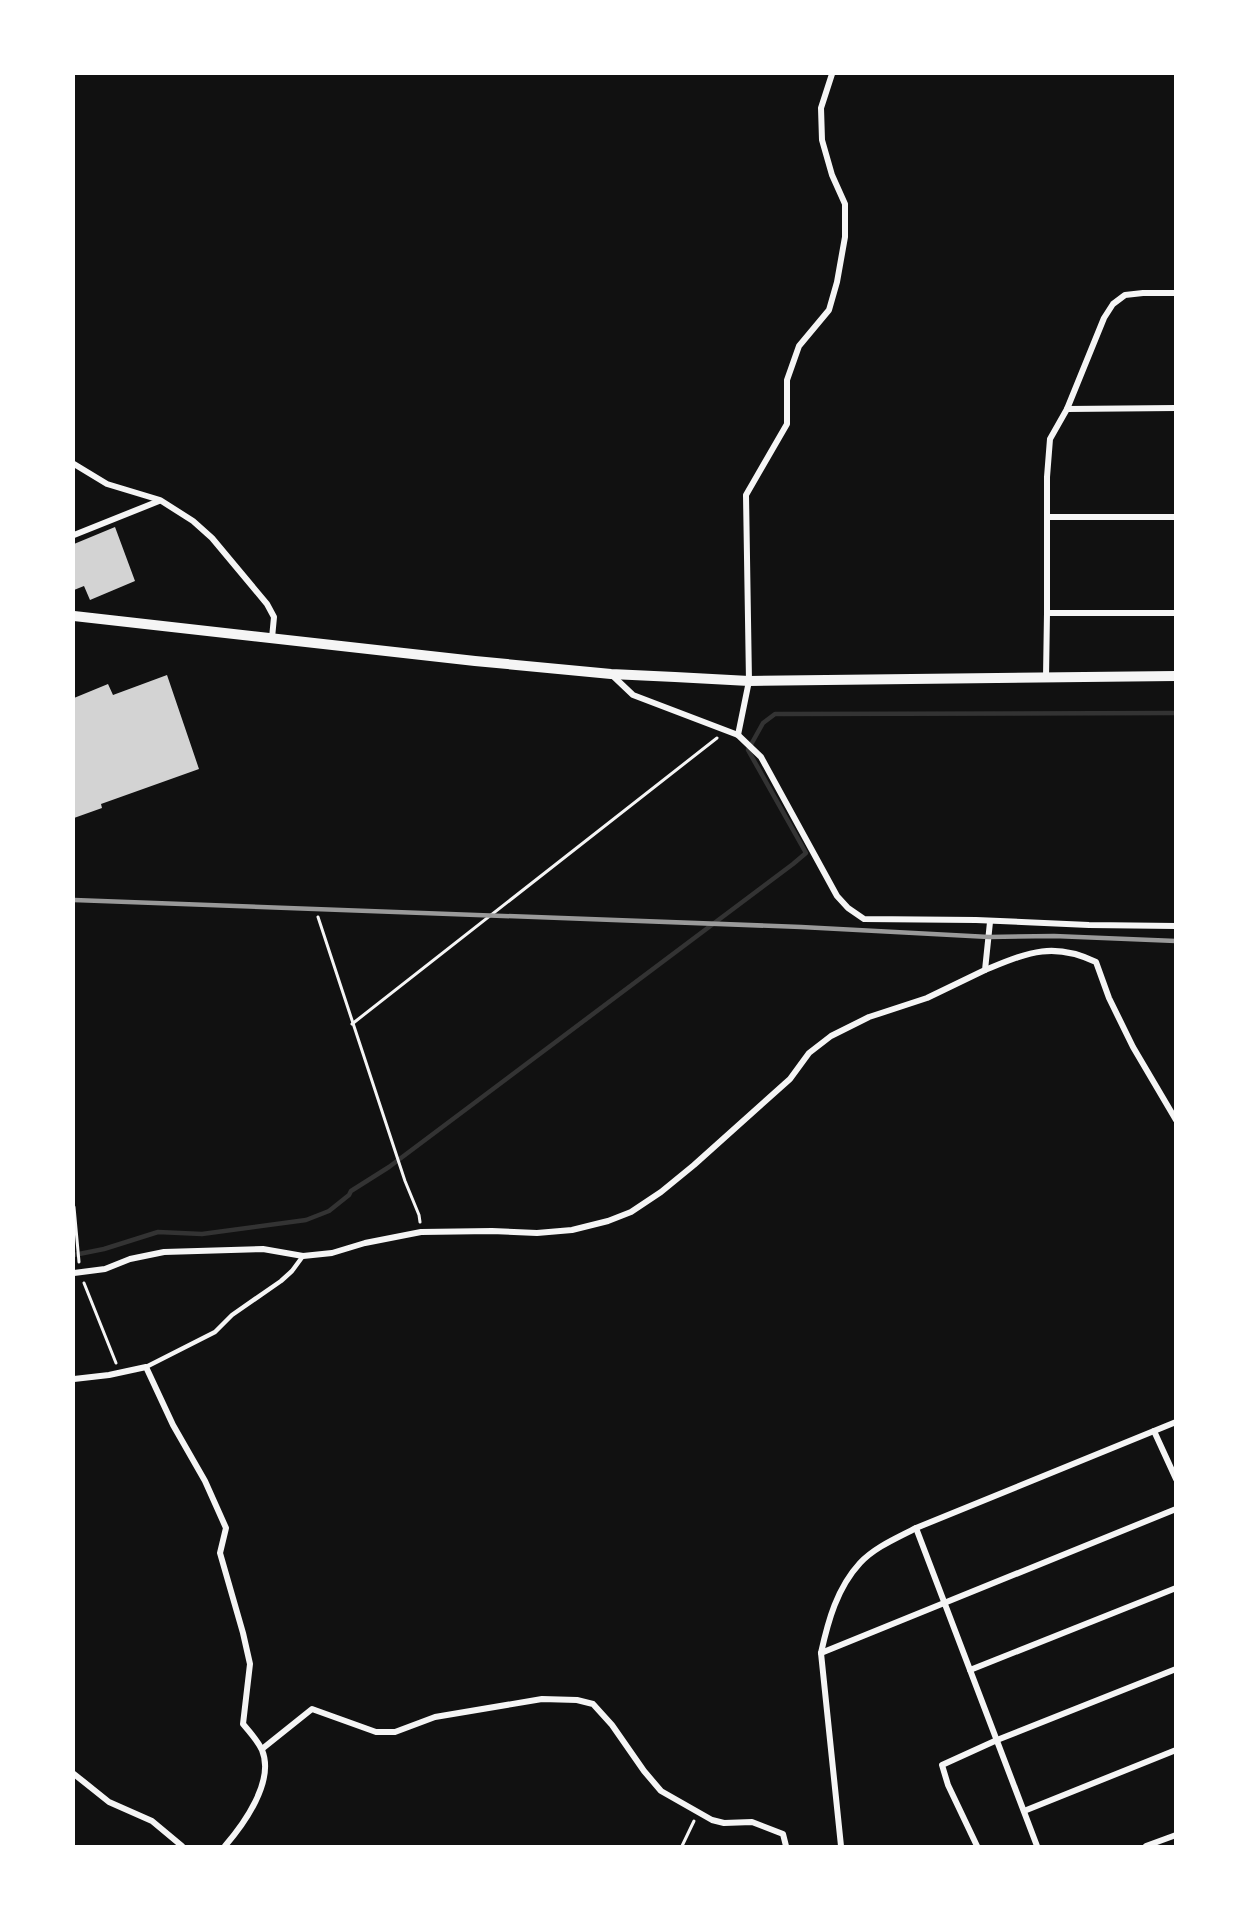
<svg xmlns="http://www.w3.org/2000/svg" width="1249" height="1920" font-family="Poppins,sans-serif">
	<rect width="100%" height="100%" fill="#111"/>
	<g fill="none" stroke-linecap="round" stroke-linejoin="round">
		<polyline stroke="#333" stroke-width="4.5" points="74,1255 104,1249 158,1232 202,1234 306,1220 329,1211 349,1195 351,1191 389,1167 793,864 806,853 748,750 763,723 775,714 1176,713"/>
	</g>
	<g fill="#d3d3d3">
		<polygon points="115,527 135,581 90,600 84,586 74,590 74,544"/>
		<polygon points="167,675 199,769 101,804 102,808 74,818 74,698 108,684 113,695"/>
	</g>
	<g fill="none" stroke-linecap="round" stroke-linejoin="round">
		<g stroke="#f5f5f5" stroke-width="3">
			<polyline points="318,917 405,1181 419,1215 420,1222"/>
			<polyline points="352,1024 717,738"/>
			<polyline points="74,1207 79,1262"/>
			<polyline points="84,1283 116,1363"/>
			<polyline points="682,1846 694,1821"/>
		</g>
		<polyline stroke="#f5f5f5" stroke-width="4.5" points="146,1367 215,1332 232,1315 281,1281 292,1271 303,1256"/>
		<g stroke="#f5f5f5" stroke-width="6">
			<polyline points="1067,409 1176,408"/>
			<polyline points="74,464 107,484 160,500 193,521 212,538 267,604 274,617 272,638"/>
			<polyline points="1047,517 1176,517"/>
			<polyline points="74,535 159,501"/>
			<polyline points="1047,613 1047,477 1050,439 1067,409 1104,318 1113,304 1125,295 1143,293 1176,293"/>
			<polyline points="613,676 633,695 738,735 761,757 837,896 848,908 864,919 976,920 1089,925 1176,926"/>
			<polyline points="1046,677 1047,613 1176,613"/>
			<polyline points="738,735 749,681 746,495 787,424 787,380 799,346 829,310 837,282 845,237 845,204 832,175 822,140 821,108 832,74"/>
			<path d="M 985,970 C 1027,953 1052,941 1096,962 L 1109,998 L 1133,1047 L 1176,1120"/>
			<polyline points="74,1273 105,1269 130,1259 164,1252 263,1249 303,1256 332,1253 365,1243 421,1232 492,1231 537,1233 572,1230 608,1221 631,1212 661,1192 694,1165 790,1079 809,1053 831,1036 869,1017 927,998 985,970 990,922"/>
			<path d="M 74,1379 L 109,1375 L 146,1367 L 173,1425 L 205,1481 L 226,1528 L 220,1553 L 243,1633 L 250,1664 L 243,1724 C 249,1731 258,1741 262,1750 C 275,1781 244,1824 225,1846"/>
			<polyline points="1154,1431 1176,1479"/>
			<polyline points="916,1528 1037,1846"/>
			<polyline points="821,1653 1176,1509"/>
			<polyline points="970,1670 1176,1588"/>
			<polyline points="262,1749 312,1709 376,1732 395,1732 435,1717 542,1699 577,1700 593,1704 612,1725 644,1771 661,1791 712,1820 724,1823 752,1822 783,1834 786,1846"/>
			<polyline points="74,1774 109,1802 152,1821 182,1846"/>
			<polyline points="1024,1811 1176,1750"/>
			<path d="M 841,1846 L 821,1653 C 828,1621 837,1588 860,1563 C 875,1547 897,1538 916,1528 L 1176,1422"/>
			<polyline points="977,1846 948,1785 942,1765 997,1740 1176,1669"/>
			<polyline points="1146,1846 1176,1835"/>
		</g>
		<polyline stroke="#f5f5f5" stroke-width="10" points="74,616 475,661 611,674 675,677 749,681 1176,676"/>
		<polyline stroke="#9a9a9a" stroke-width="4.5" points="74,900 801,927 989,937 1054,936 1176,941"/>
	</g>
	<rect width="1249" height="1920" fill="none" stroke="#ffffff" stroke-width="150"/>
</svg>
